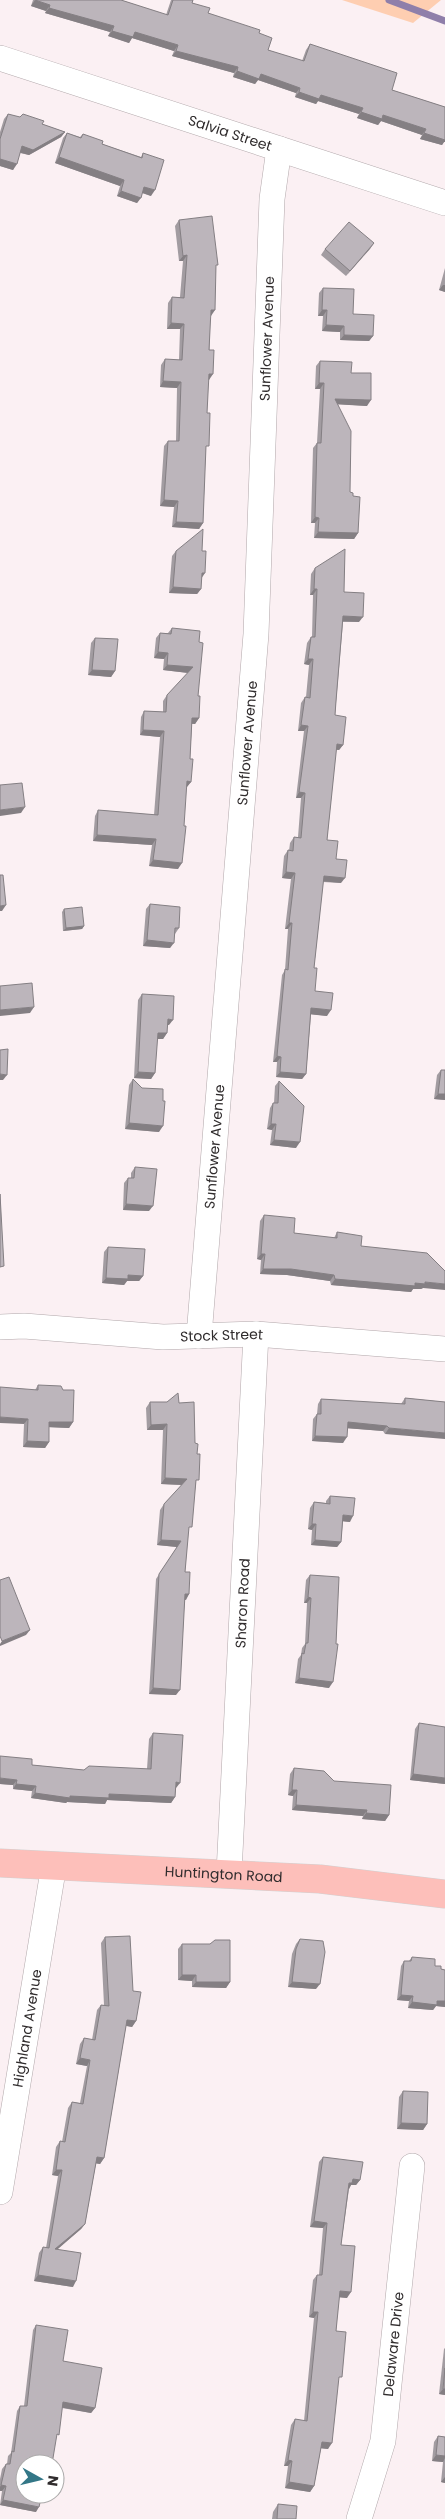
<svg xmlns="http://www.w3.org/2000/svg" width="445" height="2519" font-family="Poppins,sans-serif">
	<rect width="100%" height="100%" fill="#fbf0f3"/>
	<polygon fill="#feceb1" points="342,0 441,0 413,23"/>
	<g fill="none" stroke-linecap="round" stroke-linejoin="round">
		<polyline stroke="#8f7faa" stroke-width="7" points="389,0 445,21"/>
		<defs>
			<g id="minor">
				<path id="s1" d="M 0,58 L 445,203"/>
				<path id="s2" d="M 0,1327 L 24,1326 L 163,1337 L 256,1334 L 445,1349"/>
				<path id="s3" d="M 199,1336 L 256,634 L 272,199 L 279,149"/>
				<path id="s4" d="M 229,1873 L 256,1334"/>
				<path id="s5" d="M 0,2192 L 54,1865"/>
				<path id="s6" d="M 359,2519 L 383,2441 L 412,2166"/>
			</g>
			<g id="major">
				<path id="s7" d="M 0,1863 L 320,1879 L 445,1894"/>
			</g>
		</defs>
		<use href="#minor" stroke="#b1a7aa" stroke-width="26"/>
		<use href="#major" stroke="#d1d1d1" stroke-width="29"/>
		<use href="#minor" stroke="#fff" stroke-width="25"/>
		<use href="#major" stroke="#fdbfba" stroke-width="28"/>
	</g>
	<g fill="#a29ca1">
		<polygon points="33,0 121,0 166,15 171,0 193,0 192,3 208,13 259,33 268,50 302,61 306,50 310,44 392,90 445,107 445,142 444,142 442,145 420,139 422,135 381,121 378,125 357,118 359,114 318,101 316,104 295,97 296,93 258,80 255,84 233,77 234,73 172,56 174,51 132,38 129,43 108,36 110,32 45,13 46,11 31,6"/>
		<polygon points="8,114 42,124 65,132 61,137 29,155 20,153 13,170 0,166 0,132 4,119"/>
		<polygon points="67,133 80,137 83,134 102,144 141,157 143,153 151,196 142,193 137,203 117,196 120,186 55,163 63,138"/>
		<polygon points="179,220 216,268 210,316 209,380 208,380 207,413 203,523 199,529 172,527 174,507 160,506 164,446 168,441 176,441 177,388 160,387 161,365 165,359 179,360 180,329 167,329 168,303 172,297 180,297 183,261 179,261 175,226"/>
		<polygon points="374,243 346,276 321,255 325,249"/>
		<polygon points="445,268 445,292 439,290"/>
		<polygon points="323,288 353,314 373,336 369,341 340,340 340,332 322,331 323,316 318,316 319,293"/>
		<polygon points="320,361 351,373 367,406 338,404 350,492 353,496 358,533 354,539 314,538 315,523 311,523 313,448 317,443 320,389 315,389 316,366"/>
		<polygon points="176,551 202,551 201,589 197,594 169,593 172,556"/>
		<polygon points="315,568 344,592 359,622 343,622 335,715 343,745 339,750 336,750 327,840 336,859 341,883 323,882 314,968 315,991 327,1016 311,1014 306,1074 302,1079 276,1077 277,1062 273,1062 282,975 285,970 288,929 285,929 291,879 282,878 284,856 288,850 289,851 290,843 294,837 298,837 301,798 296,798 304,731 298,731 301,703 305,697 306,697 309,665 304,664 307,643 311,637 312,637 313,595 310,595 311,574"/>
		<polygon points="172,628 199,642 198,696 199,718 195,724 192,724 190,759 191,782 186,787 178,869 149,866 152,845 93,841 95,816 98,810 154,815 160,737 140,735 141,717 144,711 163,712 163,701 167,695 188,673 163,670 164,659 154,658 156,638 160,633 168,633"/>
		<polygon points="95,638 115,671 111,677 88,675 91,643"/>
		<polygon points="150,904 179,928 175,934 170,948 143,946 146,909"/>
		<polygon points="64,909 84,926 82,929 63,931 62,912"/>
		<polygon points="142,994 169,1025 167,1025 167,1033 163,1039 157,1039 155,1073 151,1079 134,1078 138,1000"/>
		<polygon points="441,1070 445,1100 434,1099 437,1075"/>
		<polygon points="133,1079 159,1132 125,1129 129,1085"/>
		<polygon points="279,1081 296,1148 270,1145 272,1130 267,1129 270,1108 273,1103 274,1103 275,1086"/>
		<polygon points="135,1167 149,1211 123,1210 124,1183 128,1178 131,1178 131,1173"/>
		<polygon points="264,1215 294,1233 334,1238 337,1232 361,1246 423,1288 421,1289 413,1289 411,1292 331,1285 330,1281 287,1275 260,1274 261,1260 257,1259 260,1221"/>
		<polygon points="108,1247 143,1276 139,1281 127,1281 124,1285 102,1283 104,1252"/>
		<polygon points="38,1385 73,1422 69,1428 49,1427 49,1442 45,1448 23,1447 24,1424 35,1390"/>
		<polygon points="405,1398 445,1402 385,1434 383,1431 347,1428 343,1443 312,1441 313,1419 317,1414 318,1404 321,1399 401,1404"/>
		<polygon points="150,1402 179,1403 196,1484 188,1532 185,1572 189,1594 185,1600 176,1695 149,1694 156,1579 177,1547 157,1545 160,1510 164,1504 182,1485 161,1484 163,1430 147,1430 146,1408"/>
		<polygon points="330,1496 350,1522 343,1521 341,1542 337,1547 311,1545 312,1530 308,1529 310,1508 314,1502 326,1503 326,1501"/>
		<polygon points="310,1575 329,1688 295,1683 298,1659 301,1655 302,1648 305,1644 307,1603 304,1603 306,1580"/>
		<polygon points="419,1723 445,1784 410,1780 415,1729"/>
		<polygon points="153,1733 176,1788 175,1797 171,1803 107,1800 105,1804 67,1802 66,1803 31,1798 32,1791 13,1789 13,1785 0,1784 32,1765 84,1770 147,1769 149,1739"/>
		<polygon points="294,1768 334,1781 389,1815 385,1821 362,1819 363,1816 292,1810 293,1796 288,1795 290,1774"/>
		<polygon points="105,1937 133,1991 136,2021 132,2027 126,2026 104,2158 100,2164 96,2163 85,2224 81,2229 57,2249 73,2287 34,2281 39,2253 43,2247 46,2248 58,2176 52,2175 56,2147 60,2141 62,2142 68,2108 72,2102 80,2103 87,2066 76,2064 80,2044 84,2038 92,2040 97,2010 101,2005 104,2005 101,1943"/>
		<polygon points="300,1939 316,1989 288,1987 292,1954 296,1944"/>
		<polygon points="182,1944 230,1982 226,1988 192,1987 192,1981 178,1980 178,1949"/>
		<polygon points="412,1957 435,1966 441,1969 445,1970 445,2007 436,2006 433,2010 408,2008 409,2001 397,2000 401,1966 404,1961 409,1961"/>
		<polygon points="403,2091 427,2124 423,2130 397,2129 399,2097"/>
		<polygon points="323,2157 360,2180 356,2185 351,2185 349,2189 341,2245 347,2298 339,2297 336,2331 338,2382 328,2449 321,2448 314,2486 310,2492 285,2488 288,2466 284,2466 291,2425 295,2419 304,2421 314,2318 309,2317 313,2280 317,2275 319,2275 323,2228 310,2227 319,2162"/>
		<polygon points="36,2325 63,2361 95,2408 91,2413 62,2408 25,2464 36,2512 0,2505 2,2491 0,2491 0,2479 2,2469 6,2464 7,2464 8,2456 11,2453 17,2411 20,2406 24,2406 33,2330"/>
		<polygon points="445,2348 445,2395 439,2394 444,2349"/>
		<polygon points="438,2436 445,2437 445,2483 441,2482 443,2462 432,2461 434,2442"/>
		<polygon points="278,2504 296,2519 272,2519 273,2512"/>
	</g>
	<g fill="#847f83">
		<polygon points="35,0 50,5 46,11 31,6"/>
		<polygon points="49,8 114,26 110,32 45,13"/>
		<polygon points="112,31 135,32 178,45 174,51 132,38 129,43 108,36"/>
		<polygon points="176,51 238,67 234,73 172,56"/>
		<polygon points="237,71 261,74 300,88 296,93 258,80 255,84 233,77"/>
		<polygon points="299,92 321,95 363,108 359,114 318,101 316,104 295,97"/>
		<polygon points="361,112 383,115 426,129 422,135 381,121 378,125 357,118"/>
		<polygon points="65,132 61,137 29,155 18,152 22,146"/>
		<polygon points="424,133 445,138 445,142 444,142 442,145 420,139"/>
		<polygon points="59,157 124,180 120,186 55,163"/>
		<polygon points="0,159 17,164 13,170 0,166"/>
		<polygon points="144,187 155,190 151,196 140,192"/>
		<polygon points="121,191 141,198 137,203 117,196"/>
		<polygon points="374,243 370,249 346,276 350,271"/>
		<polygon points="187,255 183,261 179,261 183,256"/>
		<polygon points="443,285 445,285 445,292 439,290"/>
		<polygon points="211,310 215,310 211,316"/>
		<polygon points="322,310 327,310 323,316 318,316"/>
		<polygon points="171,323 184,324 180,329 167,329"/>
		<polygon points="326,325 344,326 340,332 322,331"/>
		<polygon points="344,335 373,336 369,341 340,340"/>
		<polygon points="209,374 213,374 209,380 205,380"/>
		<polygon points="163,381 181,382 177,388 160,387"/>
		<polygon points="319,383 324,383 320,389 315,389"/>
		<polygon points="335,399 371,400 367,406 331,404"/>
		<polygon points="164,500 178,501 174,507 160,506"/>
		<polygon points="315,517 319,518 315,523 311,523"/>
		<polygon points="176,522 203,523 199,529 172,527"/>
		<polygon points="318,532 358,533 354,539 314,538"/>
		<polygon points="202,573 205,573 201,579"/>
		<polygon points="173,587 201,589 197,594 169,593"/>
		<polygon points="314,589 317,589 313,595 310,595"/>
		<polygon points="343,616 363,617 359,622 340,621"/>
		<polygon points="158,652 168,653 164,659 154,658"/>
		<polygon points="308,659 313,659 309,665 304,664"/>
		<polygon points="167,665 193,667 189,673 163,670"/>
		<polygon points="92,670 115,671 111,677 88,675"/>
		<polygon points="192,718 199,718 195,724 188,723"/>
		<polygon points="301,725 308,726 304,731 298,731"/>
		<polygon points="143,730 164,731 160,737 140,735"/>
		<polygon points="337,744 343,745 339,750 333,749"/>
		<polygon points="187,781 191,782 187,787 183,787"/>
		<polygon points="299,792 305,793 301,798 296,798"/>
		<polygon points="25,807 21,813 0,816 0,810"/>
		<polygon points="97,835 156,839 152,845 93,841"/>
		<polygon points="153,860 182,863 178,869 149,866"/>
		<polygon points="286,872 295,873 291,879 282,878"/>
		<polygon points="324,876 345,878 341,883 320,881"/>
		<polygon points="6,905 2,911 0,911 0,906"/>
		<polygon points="289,923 292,923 288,929 285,929"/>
		<polygon points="84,926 82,929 63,931 66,928"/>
		<polygon points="147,940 174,943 170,948 143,946"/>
		<polygon points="34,1007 30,1013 0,1016 0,1010"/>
		<polygon points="311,1008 331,1010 327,1016 307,1014"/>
		<polygon points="168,1019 173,1020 169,1025 164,1025"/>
		<polygon points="158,1033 167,1033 163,1039 154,1039"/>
		<polygon points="277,1056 281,1057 277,1062 273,1062"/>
		<polygon points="138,1072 155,1073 151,1079 134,1078"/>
		<polygon points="280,1072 306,1074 302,1079 276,1077"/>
		<polygon points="0,1074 7,1075 3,1080 0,1080"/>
		<polygon points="438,1094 445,1094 445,1100 434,1099"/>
		<polygon points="129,1123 163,1126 159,1132 125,1129"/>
		<polygon points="271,1124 276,1124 272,1130 267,1129"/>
		<polygon points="274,1140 300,1142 296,1148 270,1145"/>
		<polygon points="126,1204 153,1206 149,1211 123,1210"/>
		<polygon points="261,1254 265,1254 261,1260 257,1259"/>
		<polygon points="263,1269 291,1269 334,1275 330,1281 287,1275 260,1274"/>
		<polygon points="128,1275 143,1276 139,1281 127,1281 124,1285 102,1283 106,1278"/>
		<polygon points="335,1279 415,1283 425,1282 445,1284 445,1290 423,1288 421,1289 413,1289 411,1292 331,1285"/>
		<polygon points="0,1417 28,1419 24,1424 0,1423"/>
		<polygon points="49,1422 73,1422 69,1428 45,1427"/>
		<polygon points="348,1422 387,1426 383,1431 344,1428"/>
		<polygon points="167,1424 163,1430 147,1430 151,1425"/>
		<polygon points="389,1428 445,1433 445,1439 385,1434"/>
		<polygon points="315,1436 347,1437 343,1443 312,1441"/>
		<polygon points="27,1441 49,1442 45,1448 23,1447"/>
		<polygon points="165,1478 187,1479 183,1485 161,1484"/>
		<polygon points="343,1515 353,1516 350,1522 339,1521"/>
		<polygon points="312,1524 316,1524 312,1530 308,1529"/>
		<polygon points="161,1540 181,1541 177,1547 157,1545"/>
		<polygon points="315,1540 341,1542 337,1547 311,1545"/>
		<polygon points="185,1594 189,1594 186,1600 181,1599"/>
		<polygon points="308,1597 311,1598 307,1603 304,1603"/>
		<polygon points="30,1630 26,1635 0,1646 0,1644 2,1641"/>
		<polygon points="299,1678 333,1682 329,1688 295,1683"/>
		<polygon points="153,1688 180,1690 176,1695 149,1694"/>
		<polygon points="413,1774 445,1778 445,1784 410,1780"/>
		<polygon points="0,1778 17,1780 13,1785 0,1784"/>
		<polygon points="176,1782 180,1783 176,1788"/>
		<polygon points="16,1784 36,1786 32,1791 13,1789"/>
		<polygon points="292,1790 297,1790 293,1796 288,1795"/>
		<polygon points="35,1793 70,1796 109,1794 175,1797 171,1803 107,1800 105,1804 67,1802 66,1803 31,1798"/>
		<polygon points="296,1805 367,1810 363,1816 292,1810"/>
		<polygon points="366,1813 389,1815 385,1821 362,1819"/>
		<polygon points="182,1975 196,1975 192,1981 178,1980"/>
		<polygon points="196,1982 230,1982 226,1988 192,1987"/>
		<polygon points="292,1982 320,1984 316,1989 288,1987"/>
		<polygon points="401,1995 413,1996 409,2001 397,2000"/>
		<polygon points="437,2001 445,2001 445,2007 436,2006 433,2010 408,2008 412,2002"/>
		<polygon points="127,2020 136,2021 132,2027 123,2025"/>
		<polygon points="80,2058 90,2060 87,2066 76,2064"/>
		<polygon points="401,2123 427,2124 423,2130 397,2129"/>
		<polygon points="97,2157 104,2158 100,2164 93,2163"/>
		<polygon points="56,2170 62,2170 58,2176 52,2175"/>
		<polygon points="353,2179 360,2180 356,2185 351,2185 349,2189 346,2188"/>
		<polygon points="314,2221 327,2223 323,2228 310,2227"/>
		<polygon points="85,2224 81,2229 51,2255 55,2249"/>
		<polygon points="38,2275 76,2281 73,2287 34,2281"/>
		<polygon points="340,2291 351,2292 347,2298 336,2297"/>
		<polygon points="313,2312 318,2312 314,2318 309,2317"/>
		<polygon points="443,2389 445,2389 445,2395 439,2394"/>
		<polygon points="63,2402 95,2408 91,2413 59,2407"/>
		<polygon points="322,2442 332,2443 328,2449 318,2448"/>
		<polygon points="436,2455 445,2456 445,2458 443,2462 432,2461"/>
		<polygon points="288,2460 292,2461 288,2466 284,2466"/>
		<polygon points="445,2477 445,2483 441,2482"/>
		<polygon points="289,2482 314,2486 310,2492 285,2488"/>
		<polygon points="1,2485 6,2486 2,2491 0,2491 0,2487"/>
		<polygon points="3,2500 39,2507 36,2512 0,2505"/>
	</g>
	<g fill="#bcb5bb" stroke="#847f83">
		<polygon points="35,0 121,0 168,15 173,0 193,0 192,3 210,8 208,13 260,30 259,33 272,38 268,50 304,61 310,44 397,73 392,90 445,107 445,140 424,133 426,129 383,115 382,119 361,112 363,108 321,95 319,99 299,92 300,88 261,74 259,79 237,71 238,67 176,51 178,45 135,32 133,37 112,31 114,26 49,8 50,5"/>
		<polygon points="8,114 20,117 23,114 44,121 42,124 65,132 33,150 22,146 17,164 0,159 0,139"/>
		<polygon points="67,133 81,138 83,134 103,141 102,144 142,158 143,153 164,160 155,190 144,187 141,198 121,191 124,180 59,157"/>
		<polygon points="212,216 218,265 216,265 215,310 211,310 209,350 214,350 213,374 209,374 207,413 210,413 209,446 206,446 203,523 176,522 178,501 164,500 168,441 179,441 181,382 163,381 165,359 182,360 184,324 171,323 172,297 184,298 187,255 183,256 179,220"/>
		<polygon points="349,222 374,243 350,271 325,249"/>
		<polygon points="323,288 354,289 353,314 374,315 373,336 344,335 344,326 326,325 327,310 322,310"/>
		<polygon points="320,361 352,362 351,373 371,373 371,400 335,399 351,431 350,492 353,493 353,496 360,497 358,533 318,532 319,518 315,517 317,443 321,443 324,383 319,383"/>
		<polygon points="203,529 202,551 206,551 205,573 202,573 201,589 173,587 176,551"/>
		<polygon points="345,549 344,592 364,593 363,617 343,616 336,701 335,715 346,717 343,745 337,744 327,840 338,841 336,859 347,860 345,878 324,876 314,968 317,968 315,991 333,993 331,1010 311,1008 306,1074 280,1072 281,1057 277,1056 285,969 288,970 292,923 289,923 295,873 286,872 288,850 293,851 294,837 301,838 305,793 299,792 308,726 301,725 305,697 310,698 313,659 308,659 311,637 315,637 317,589 314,589 315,568"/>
		<polygon points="172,628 200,631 199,642 203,643 198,696 200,696 199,718 192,718 190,759 193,759 191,782 187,781 184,826 186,826 182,863 153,860 156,839 97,835 98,810 158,815 164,731 143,730 144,711 166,712 167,695 193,667 167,665 168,653 158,652 160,633 171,634"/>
		<polygon points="95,638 118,639 115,671 92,670"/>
		<polygon points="22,783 25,807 0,810 0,785"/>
		<polygon points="0,875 3,875 6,905 0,906"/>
		<polygon points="150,904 180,907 179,928 175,928 174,943 147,940"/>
		<polygon points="82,907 84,926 66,928 64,909"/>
		<polygon points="32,983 34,1007 0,1010 0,986"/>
		<polygon points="142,994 174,996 173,1020 168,1019 167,1033 158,1033 155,1073 138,1072"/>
		<polygon points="8,1049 7,1075 0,1074 0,1050"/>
		<polygon points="441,1070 445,1070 445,1094 438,1094"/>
		<polygon points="133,1079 142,1088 163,1089 163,1101 165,1101 163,1126 129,1123"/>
		<polygon points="279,1081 304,1106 300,1142 274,1140 276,1124 271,1124 273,1103 278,1103"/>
		<polygon points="135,1167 157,1169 153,1206 126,1204 128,1178 134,1178"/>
		<polygon points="0,1194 4,1266 0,1267"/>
		<polygon points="264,1215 295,1218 294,1233 337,1238 337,1232 362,1236 361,1246 427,1253 445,1271 445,1284 425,1282 425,1284 415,1283 415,1286 335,1279 334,1275 291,1269 263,1269 265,1254 261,1254"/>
		<polygon points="108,1247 145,1249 143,1276 128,1275 128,1279 106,1278"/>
		<polygon points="38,1385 61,1386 63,1390 74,1390 73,1422 49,1422 49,1442 27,1441 28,1419 0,1417 0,1387 38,1390"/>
		<polygon points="178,1393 179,1403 194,1402 195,1443 198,1444 197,1454 200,1454 199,1480 196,1480 192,1527 189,1527 185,1572 190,1572 189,1594 185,1594 180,1690 153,1688 159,1574 181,1541 161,1540 164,1504 187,1479 165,1478 167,1424 151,1425 150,1402 167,1402"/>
		<polygon points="405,1398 445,1402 445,1433 389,1428 387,1426 348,1422 347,1437 315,1436 317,1414 321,1414 321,1399 405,1404"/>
		<polygon points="330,1496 355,1498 353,1516 343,1515 341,1542 315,1540 316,1524 312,1524 314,1502 330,1504"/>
		<polygon points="310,1575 339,1577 336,1644 338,1644 333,1682 299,1678 302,1653 304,1654 306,1643 308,1643 311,1598 308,1597"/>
		<polygon points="9,1577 30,1630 2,1641 0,1636 0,1580"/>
		<polygon points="419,1723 445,1727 445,1778 413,1774"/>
		<polygon points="153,1733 183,1735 180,1783 176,1782 175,1797 109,1794 109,1798 70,1796 70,1798 35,1793 36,1786 16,1784 17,1780 0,1778 0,1756 32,1759 32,1765 84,1770 89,1766 151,1769"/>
		<polygon points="294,1768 324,1771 334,1781 391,1785 389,1815 366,1813 367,1810 296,1805 297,1790 292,1790"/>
		<polygon points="130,1936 133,1991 141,1992 136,2021 127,2020 104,2158 97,2157 85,2224 55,2249 81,2253 76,2281 38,2275 43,2247 49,2248 62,2170 56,2170 60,2141 65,2142 72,2102 83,2104 90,2060 80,2058 84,2038 95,2040 101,2005 109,2006 105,1937"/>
		<polygon points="300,1939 323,1941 325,1952 320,1984 292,1982 296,1949"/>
		<polygon points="215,1940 230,1940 230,1982 196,1982 196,1975 182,1975 182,1944 210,1944"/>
		<polygon points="412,1957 435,1959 435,1966 441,1966 441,1969 445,1970 445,2001 437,2001 437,2005 412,2002 413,1996 401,1995 404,1961 411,1961"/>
		<polygon points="403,2091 428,2092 427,2124 401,2123"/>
		<polygon points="323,2157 363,2162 360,2180 353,2179 352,2183 349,2183 341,2245 355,2246 351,2292 340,2291 336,2331 346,2332 342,2377 339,2377 332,2443 322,2442 314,2486 289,2482 292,2461 288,2460 295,2419 307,2421 318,2312 313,2312 317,2275 322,2275 327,2223 314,2221"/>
		<polygon points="36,2325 68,2330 63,2361 102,2368 95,2408 63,2402 59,2435 57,2434 52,2464 25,2464 25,2494 42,2494 39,2507 3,2500 6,2486 1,2485 6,2464 10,2464 12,2451 14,2452 20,2406 27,2406"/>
		<polygon points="445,2368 445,2389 443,2389"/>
		<polygon points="438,2436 445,2437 445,2456 436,2455"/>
		<polygon points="278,2504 297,2506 296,2519 277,2519"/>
	</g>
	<g text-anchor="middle" stroke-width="4" stroke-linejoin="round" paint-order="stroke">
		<g font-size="14" fill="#302c2d" stroke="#fff">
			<text dy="5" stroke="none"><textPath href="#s1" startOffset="242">Salvia Street</textPath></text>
			<text dy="5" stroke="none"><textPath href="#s3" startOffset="1000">Sunflower Avenue</textPath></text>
			<text dy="5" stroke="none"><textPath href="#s3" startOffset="595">Sunflower Avenue</textPath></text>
			<text dy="5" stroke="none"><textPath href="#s3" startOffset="190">Sunflower Avenue</textPath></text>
			<text dy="5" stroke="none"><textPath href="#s2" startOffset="222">Stock Street</textPath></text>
			<text dy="5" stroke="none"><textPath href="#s4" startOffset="270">Sharon Road</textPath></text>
			<text dy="5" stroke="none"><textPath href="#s7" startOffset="224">Huntington Road</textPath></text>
			<text dy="5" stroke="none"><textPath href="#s5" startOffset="166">Highland Avenue</textPath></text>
			<text dy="5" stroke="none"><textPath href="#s6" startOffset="179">Delaware Drive</textPath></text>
		</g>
	</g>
	<g transform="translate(40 2479) rotate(98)"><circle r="24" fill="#ffffff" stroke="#acabab"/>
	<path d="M0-4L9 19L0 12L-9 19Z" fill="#337787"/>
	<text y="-8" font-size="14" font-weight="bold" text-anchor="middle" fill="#302c2d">N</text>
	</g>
</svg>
